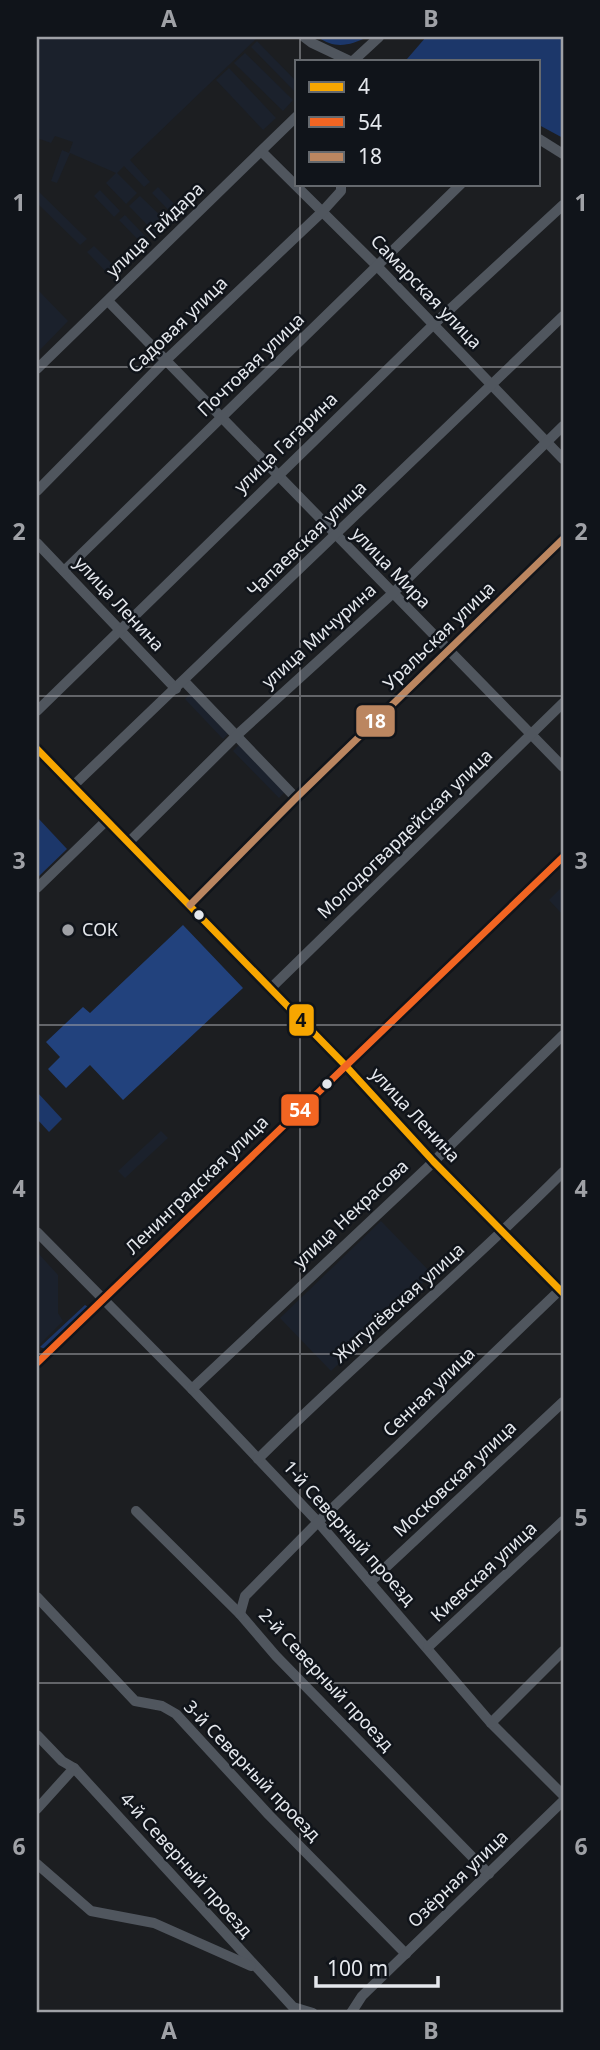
<svg xmlns="http://www.w3.org/2000/svg" width="600" height="2050" font-family="'Noto Sans',sans-serif">
	<rect width="100%" height="100%" fill="#1c1e21"/>
	<g fill="#1b212c">
		<polygon points="37,37 258,37 130,160 150,182 144,187 124,166 117,173 137,193 126,204 106,183 116,173 70,153 57,183 51,181 62,150 69,153 73,142 55,136 51,143 37,138"/>
		<polygon points="257,41 297,82 297,94 251,47"/>
		<polygon points="245,53 293,100 283,111 234,63"/>
		<polygon points="229,68 276,118 263,130 216,80"/>
		<polygon points="158,187 181,211 174,216 152,193"/>
		<polygon points="37,190 87,239 80,245 37,203"/>
		<polygon points="100,190 120,211 114,217 94,196"/>
		<polygon points="140,196 168,223 156,234 129,206"/>
		<polygon points="125,215 150,241 144,246 119,220"/>
		<polygon points="94,246 120,272 113,279 87,252"/>
		<polygon points="37,289 68,321 37,353"/>
		<polygon points="190,694 228,734 223,739 185,699"/>
		<polygon points="239,745 285,792 279,798 233,751"/>
		<polygon points="563,886 563,911 561,913 549,900"/>
		<polygon points="161,1131 168,1138 125,1178 118,1171"/>
		<polygon points="381,1221 432,1274 331,1371 280,1318"/>
		<polygon points="37,1252 58,1275 58,1313 63,1321 37,1347"/>
	</g>
	<g fill="#1c376a">
		<path d="M 318,37 L 367,37 C 350,46 334,49 318,37 Z"/>
		<polygon points="426,37 563,37 563,138 539,125 539,61 412,61 407,59"/>
		<polygon points="37,817 67,849 37,878"/>
		<polygon points="37,1092 62,1119 49,1132 37,1119"/>
		<polygon points="85,1305 88,1307 45,1349 40,1347"/>
	</g>
	<polygon fill="#22427d" points="183,925 243,988 123,1100 90,1065 66,1088 48,1069 60,1057 46,1042 83,1007 90,1013"/>
	<g fill="none" stroke-linecap="round" stroke-linejoin="round">
		<g stroke="#50565e" stroke-width="10">
			<polyline points="304,37 312,43 350,61"/>
			<polyline points="353,61 379,37"/>
			<polyline points="539,139 563,154"/>
			<polyline points="262,152 377,266 563,459"/>
			<polyline points="108,301 563,767"/>
			<polyline points="37,369 297,116"/>
			<polyline points="37,491 165,361 322,212 341,191 341,184"/>
			<polyline points="37,543 176,689"/>
			<polyline points="64,571 461,184"/>
			<polyline points="184,681 296,798"/>
			<polyline points="37,711 434,324 563,205"/>
			<polyline points="37,749 345,1065 433,1161 563,1293"/>
			<polyline points="74,785 563,316"/>
			<polyline points="129,842 237,735 392,594 563,426"/>
			<polyline points="37,888 107,820"/>
			<polyline points="190,905 296,798 563,539"/>
			<polyline points="270,989 563,703"/>
			<polyline points="37,1232 192,1389 318,1522 491,1723 563,1795"/>
			<polyline points="37,1363 563,857"/>
			<polyline points="192,1389 427,1168 563,1035"/>
			<path d="M 258,1459 C 357,1360 465,1271 563,1172"/>
			<polyline points="136,1511 240,1614 276,1656 489,1874"/>
			<polyline points="370,1582 563,1402"/>
			<polyline points="37,1597 135,1701 162,1706 176,1714 269,1815 406,1954"/>
			<polyline points="240,1614 245,1596 318,1522 563,1287"/>
			<polyline points="428,1647 563,1521"/>
			<polyline points="491,1723 563,1651"/>
			<polyline points="37,1735 62,1761 74,1768 293,2007 313,2013"/>
			<polyline points="37,1809 74,1768"/>
			<polyline points="37,1864 91,1911 154,1923 251,1966"/>
			<polyline points="351,2013 362,1996 563,1801"/>
		</g>
		<defs>
			<polyline id="bus-1" points="37,749 345,1065 433,1161 563,1293"/>
			<polyline id="bus-2" points="37,1363 563,857"/>
			<polyline id="bus-3" points="190,905 296,798 563,539"/>
		</defs>
		<use href="#bus-1" stroke="#10141a" stroke-width="12"/>
		<use href="#bus-2" stroke="#10141a" stroke-width="12"/>
		<use href="#bus-3" stroke="#10141a" stroke-width="12"/>
		<use href="#bus-1" stroke="#f7a600" stroke-width="7"/>
		<use href="#bus-2" stroke="#f26522" stroke-width="7"/>
		<use href="#bus-3" stroke="#bb8660" stroke-width="7"/>
	</g>
	<path fill="none" stroke="#9fa1a6" stroke-width="2" stroke-opacity="0.55" d="M 300,37 L 300,61M 300,184 L 300,2013M 37,367 L 563,367M 37,696 L 563,696M 37,1025 L 563,1025M 37,1354 L 563,1354M 37,1683 L 563,1683"/>
	<g fill="#e5e8ed" stroke="#10141a" stroke-width="2.5">
		<circle cx="199" cy="915" r="6"/>
		<circle cx="327" cy="1084" r="6"/>
	</g>
	<circle fill="#9fa1a6" stroke="#10141a" stroke-width="2.5" cx="68" cy="930" r="7"/>
	<g text-anchor="middle" stroke-width="5" stroke-linejoin="round" paint-order="stroke">
		<g font-size="18" fill="#e5e8ed" stroke="#10141a">
			<text transform="translate(155 230) rotate(-44)" y="6">улица Гайдара</text>
			<text transform="translate(426 292) rotate(46)" y="6">Самарская улица</text>
			<text transform="translate(178 325) rotate(-44)" y="6">Садовая улица</text>
			<text transform="translate(251 365) rotate(-44)" y="6">Почтовая улица</text>
			<text transform="translate(286 443) rotate(-44)" y="6">улица Гагарина</text>
			<text transform="translate(307 539) rotate(-44)" y="6">Чапаевская улица</text>
			<text transform="translate(391 568) rotate(46)" y="6">улица Мира</text>
			<text transform="translate(119 604) rotate(47)" y="6">улица Ленина</text>
			<text transform="translate(319 636) rotate(-42)" y="6">улица Мичурина</text>
			<text transform="translate(439 636) rotate(-44)" y="6">Уральская улица</text>
			<text transform="translate(405 834) rotate(-44)" y="6">Молодогвардейская улица</text>
			<text transform="translate(415 1115) rotate(47)" y="6">улица Ленина</text>
			<text transform="translate(197 1185) rotate(-44)" y="6">Ленинградская улица</text>
			<text transform="translate(351 1214) rotate(-43)" y="6">улица Некрасова</text>
			<text transform="translate(399 1303) rotate(-42)" y="6">Жигулёвская улица</text>
			<text transform="translate(429 1392) rotate(-44)" y="6">Сенная улица</text>
			<text transform="translate(455 1479) rotate(-43)" y="6">Московская улица</text>
			<text transform="translate(349 1533) rotate(48)" y="6">1-й Северный проезд</text>
			<text transform="translate(484 1572) rotate(-43)" y="6">Киевская улица</text>
			<text transform="translate(326 1680) rotate(47)" y="6">2-й Северный проезд</text>
			<text transform="translate(252 1771) rotate(46)" y="6">3-й Северный проезд</text>
			<text transform="translate(186 1865) rotate(48)" y="6">4-й Северный проезд</text>
			<text transform="translate(458 1879) rotate(-44)" y="6">Озёрная улица</text>
		</g>
		<g font-size="18" fill="#e5e8ed" stroke="#10141a" text-anchor="start">
			<text x="82" y="936">СОК</text>
		</g>
	</g>
	<g stroke="#10141a" stroke-width="2.5">
		<rect x="355" y="704" width="41" height="34" rx="7" fill="#bb8660"/>
		<rect x="288" y="1003" width="27" height="34" rx="7" fill="#f7a600"/>
		<rect x="280" y="1093" width="40" height="34" rx="7" fill="#f26522"/>
	</g>
	<g font-size="19" text-anchor="middle" font-weight="bold" fill="#fff">
		<text x="375" y="728">18</text>
		<text x="300" y="1117">54</text>
	</g>
	<g font-size="19" text-anchor="middle" font-weight="bold" fill="#111">
		<text x="301" y="1027">4</text>
	</g>
	<rect width="600" height="2050" fill="none" stroke="#10141a" stroke-width="77"/>
	<rect x="295" y="60" width="245" height="126" fill="#10141a" stroke="#65696e" stroke-width="2"/>
	<rect x="309" y="82" width="35" height="10" fill="#f7a600" stroke="#65696e" stroke-width="2"/>
	<text x="358" y="94" font-size="21" fill="#e5e8ed">4</text>
	<rect x="309" y="117" width="35" height="10" fill="#f26522" stroke="#65696e" stroke-width="2"/>
	<text x="358" y="130" font-size="21" fill="#e5e8ed">54</text>
	<rect x="309" y="152" width="35" height="10" fill="#bb8660" stroke="#65696e" stroke-width="2"/>
	<text x="358" y="164" font-size="21" fill="#e5e8ed">18</text>
	<path d="M316 1976v10h122v-10" fill="none" stroke="#e5e8ed" stroke-width="3.5"/>
	<text x="327" y="1976" font-size="21" fill="#e5e8ed" stroke="#10141a" stroke-width="5" paint-order="stroke">100 m</text>
	<rect x="38" y="38" width="524" height="1973" fill="none" stroke="#9fa1a6" stroke-width="2.5"/>
	<g font-size="23" text-anchor="middle" font-weight="bold" fill="#9fa1a6">
		<text x="169" y="27">A</text>
		<text x="431" y="27">B</text>
		<text x="19" y="211">1</text>
		<text x="581" y="211">1</text>
		<text x="19" y="540">2</text>
		<text x="581" y="540">2</text>
		<text x="19" y="869">3</text>
		<text x="581" y="869">3</text>
		<text x="19" y="1197">4</text>
		<text x="581" y="1197">4</text>
		<text x="19" y="1526">5</text>
		<text x="581" y="1526">5</text>
		<text x="19" y="1855">6</text>
		<text x="581" y="1855">6</text>
		<text x="169" y="2039">A</text>
		<text x="431" y="2039">B</text>
	</g>
</svg>
